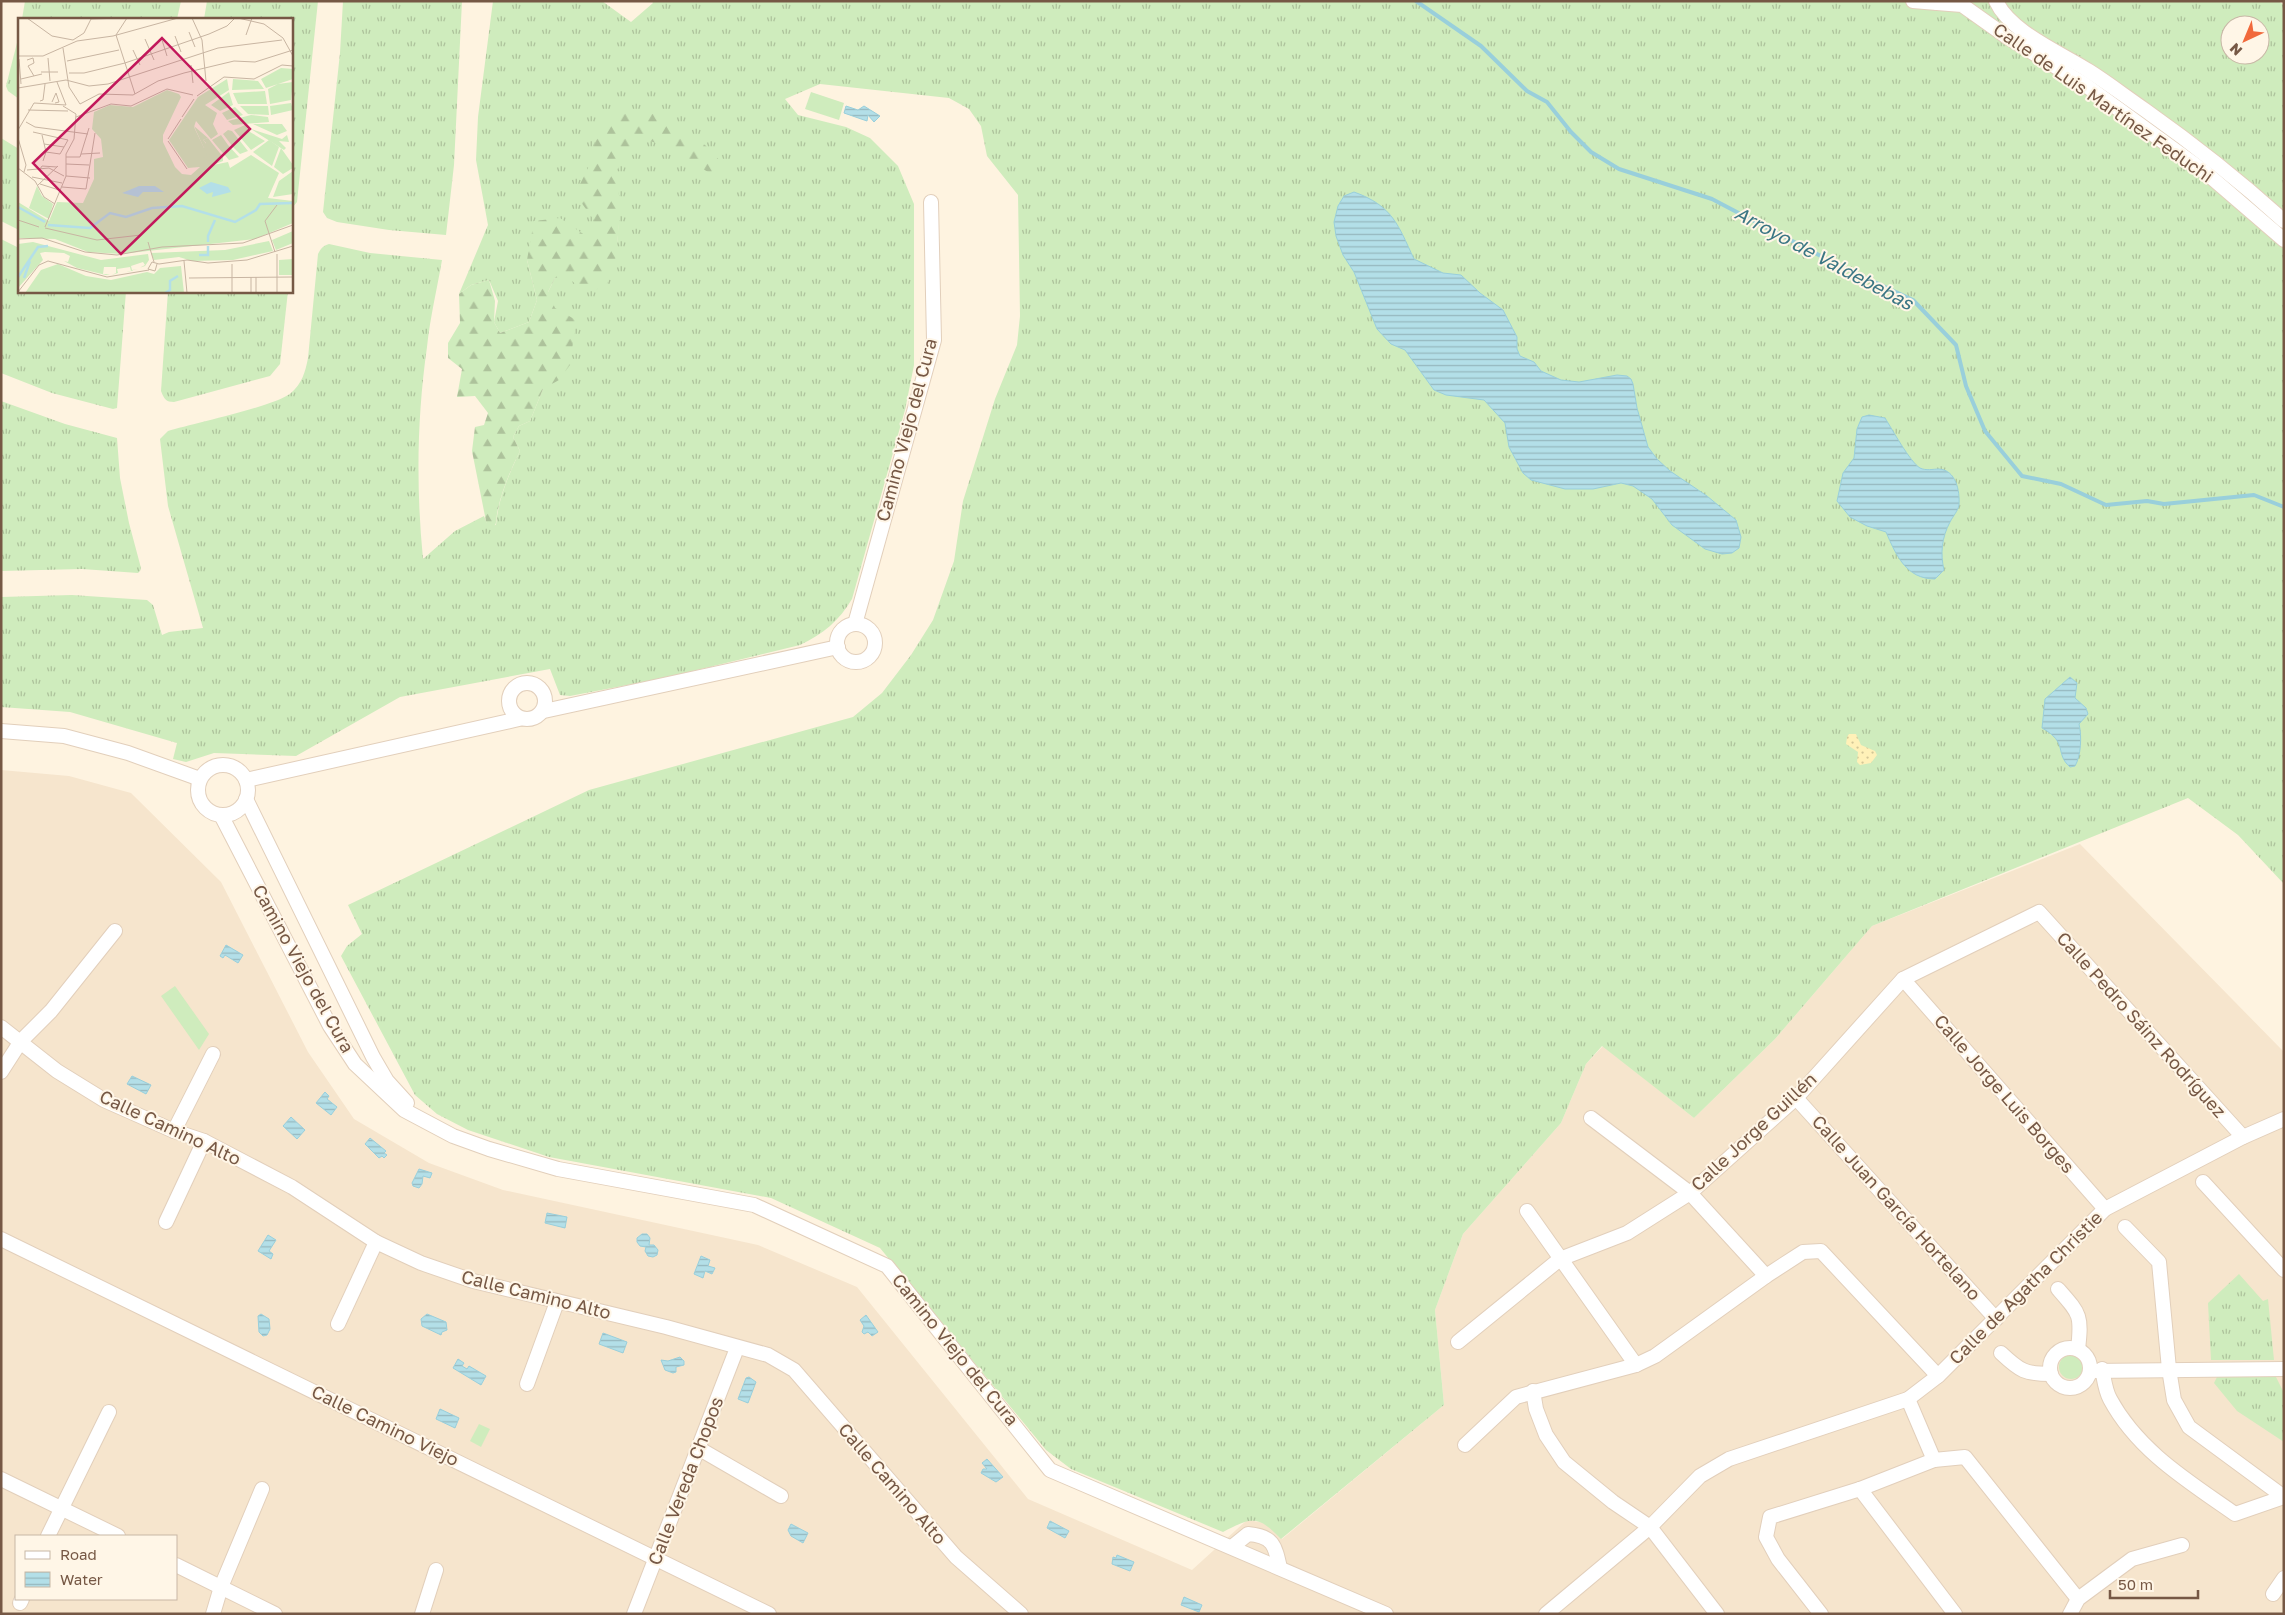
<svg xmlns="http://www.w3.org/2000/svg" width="2285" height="1615" font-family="'Golos Text',sans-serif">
	<defs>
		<pattern id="grass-tufts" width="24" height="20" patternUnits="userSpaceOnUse" patternTransform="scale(1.25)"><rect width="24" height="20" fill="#cfecbd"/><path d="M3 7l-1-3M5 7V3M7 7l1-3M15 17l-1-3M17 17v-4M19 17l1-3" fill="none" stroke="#adc29b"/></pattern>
		<pattern id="forest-firs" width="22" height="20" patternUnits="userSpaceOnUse" patternTransform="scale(1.25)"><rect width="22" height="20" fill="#cfecbd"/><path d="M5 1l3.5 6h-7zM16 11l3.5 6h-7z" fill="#adc29b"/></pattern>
		<pattern id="sand-dots" width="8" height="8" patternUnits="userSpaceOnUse" patternTransform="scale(1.25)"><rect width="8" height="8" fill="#fff1b8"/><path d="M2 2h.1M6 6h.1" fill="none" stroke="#d3c697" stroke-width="1.8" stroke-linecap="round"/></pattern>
		<pattern id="water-rules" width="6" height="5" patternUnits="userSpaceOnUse" patternTransform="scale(1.25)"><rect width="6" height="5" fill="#b3dfe8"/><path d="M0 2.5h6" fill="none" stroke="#96b8be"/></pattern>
	</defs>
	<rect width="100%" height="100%" fill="#fef3e0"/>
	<path fill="#f6e5cd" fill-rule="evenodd" d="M 1,770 L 69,776 L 131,793 L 221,882 L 308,1052 L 354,1119 L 429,1163 L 503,1190 L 758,1245 L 857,1287 L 1028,1499 L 1192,1570 L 1247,1520 L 1266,1523 L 1282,1539 L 1444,1405 L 1435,1310 L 1463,1234 L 1561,1123 L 1586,1064 L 1603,1046 L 1694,1118 L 1775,1039 L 1872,926 L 2080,844 L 2284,1052 L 2284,1614 L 1,1614 ZM 16,1536 L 176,1536 L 176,1599 L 16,1599 Z"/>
	<g fill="url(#grass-tufts)" fill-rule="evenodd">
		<polygon points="25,1 181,1 177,19 22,19"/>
		<polygon points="207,1 318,1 297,202 292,208 291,19 204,19"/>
		<polygon points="343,1 462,1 454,165 446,235 389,230 337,222 327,218 323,212 340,53"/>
		<path d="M 493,1 L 602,1 L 631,22 L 653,3 L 652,1 L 2278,1 L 2284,5 L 2284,884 L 2238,835 L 2188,798 L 1872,926 L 1775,1039 L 1694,1118 L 1602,1046 L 1586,1064 L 1561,1123 L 1463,1234 L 1435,1310 L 1444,1405 L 1281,1539 C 1258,1515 1252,1517 1223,1532 L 1071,1469 L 1046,1450 L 880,1248 L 771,1198 L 549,1157 L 468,1130 L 437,1114 L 415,1095 L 341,956 L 347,946 L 362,934 L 348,905 L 589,790 L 853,717 L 882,693 L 911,655 L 933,620 L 954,561 L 963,501 L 995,399 L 1017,345 L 1020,316 L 1018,195 L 987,156 L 981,126 L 969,109 L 949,98 L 820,84 L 785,99 L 798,115 L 846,127 L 870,138 L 898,166 L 914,204 L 914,365 L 905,410 L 852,599 C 839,621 823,634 800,645 L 664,678 L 570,696 L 560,695 L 550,669 L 400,697 L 296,756 L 214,753 L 186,762 L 173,759 L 177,743 L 70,712 L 1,707 L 1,597 L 72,595 L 147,600 L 153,605 L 162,635 L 169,632 L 203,628 L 168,506 L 160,439 L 168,431 C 192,424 276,406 291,393 C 302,383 305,373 308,358 L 318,254 C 321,248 323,246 329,244 L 370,253 L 442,260 C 437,289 430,318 427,347 C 417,417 416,488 423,559 L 455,531 L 484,516 L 488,526 L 496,525 C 498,499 509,474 520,451 L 513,437 L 519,426 L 530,421 L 543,389 L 548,292 L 555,278 L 617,244 L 619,218 L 589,239 L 527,260 L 537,300 L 529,322 L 500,333 L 494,322 L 498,301 L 489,280 L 471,285 L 459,294 L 488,225 L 476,160 L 478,117 ZM 2230,25 L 2260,25 L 2260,55 L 2230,55 Z"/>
		<polygon points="19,35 19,99 8,91 6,86"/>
		<polygon points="1,138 19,149 19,230 1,221"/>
		<polygon points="1,239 19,248 19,291 126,291 117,408 113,409 52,393 1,373"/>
		<path d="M 168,291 L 288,291 L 280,364 L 270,376 L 174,402 C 166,402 164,399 161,391 Z"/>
		<polygon points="1,401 65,424 117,438 120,478 129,523 141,568 140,571 138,573 82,569 1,571"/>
		<polygon points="2239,1274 2263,1301 2268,1299 2274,1360 2211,1360 2208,1303"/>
		<polygon points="2274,1373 2284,1393 2284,1442 2237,1411 2214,1383 2218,1375"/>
	</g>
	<path fill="url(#forest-firs)" d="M 625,113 L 659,114 L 705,145 L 723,164 L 719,173 L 708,172 L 672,150 L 646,139 L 629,147 L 616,172 L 619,195 L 619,224 L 616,257 L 606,287 L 585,292 L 566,276 L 555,278 L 548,292 L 555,308 L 576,320 L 570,365 L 559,380 L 543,389 L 530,421 L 519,426 L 513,437 L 520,451 C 510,471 501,492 497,514 C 496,520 497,524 493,528 L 487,526 L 472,451 L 475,427 L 484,425 L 488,413 L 475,396 L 457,397 L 462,369 L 448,358 L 448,343 L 460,323 L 459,294 L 471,285 L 489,280 L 495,301 L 494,322 L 500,333 L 529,322 L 537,300 L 527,260 L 534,221 L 560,218 L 589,238 L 594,220 L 575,194 L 590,164 L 598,127 Z"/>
	<polygon fill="url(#sand-dots)" points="1849,734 1856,734 1861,745 1875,751 1877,755 1871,763 1860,765 1857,762 1858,752 1846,744 1847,737"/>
	<g fill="#cfecbd">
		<polygon points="811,92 844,103 839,120 805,109"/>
		<polygon points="175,986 209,1034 199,1050 161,996"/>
		<circle cx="2071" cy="1367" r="12"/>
		<polygon points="479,1424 490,1429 481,1447 470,1441"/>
	</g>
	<g fill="url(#water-rules)" stroke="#99cfdb">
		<polygon points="846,106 858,110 864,106 880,116 874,122 868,115 867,121 844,113"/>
		<path d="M 1354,192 C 1393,206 1398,225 1414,259 L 1443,273 L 1461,275 L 1480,293 L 1503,310 L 1517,337 L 1517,349 L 1520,356 L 1534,362 L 1541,371 L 1561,380 L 1579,382 L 1617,375 L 1627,376 L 1631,379 L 1633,384 L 1637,408 L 1648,447 L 1657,459 L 1670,471 L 1707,496 L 1736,520 L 1741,537 L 1739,548 L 1732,553 L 1722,554 L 1705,549 L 1672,525 L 1652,499 L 1633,486 L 1621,483 L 1593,489 L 1565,489 L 1531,480 L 1523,473 L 1509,447 L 1505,423 L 1484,400 L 1446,395 L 1434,390 L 1405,350 L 1391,344 L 1377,329 L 1354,272 L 1343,255 L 1336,236 L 1334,222 L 1338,206 L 1344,196 Z"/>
		<path d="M 1869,415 L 1885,418 C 1892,429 1910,462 1920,468 C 1926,471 1933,469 1939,469 C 1956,470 1960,491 1959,505 C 1958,511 1953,516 1950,522 C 1942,537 1940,553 1944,570 L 1935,579 C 1906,579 1896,555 1886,532 L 1867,526 L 1850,517 L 1837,501 L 1843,473 L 1854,458 L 1857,429 L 1862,417 Z"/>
		<path d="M 2070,677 L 2077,683 L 2075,698 L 2086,708 L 2088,714 L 2079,724 C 2082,736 2081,756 2075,766 L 2070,767 C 2054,753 2069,743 2042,728 L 2045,699 Z"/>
		<polygon points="226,945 243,955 238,963 225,955 223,958 220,956"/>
		<polygon points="132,1076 151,1085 146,1094 127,1084"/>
		<polygon points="325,1092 329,1096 327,1099 337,1107 331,1115 316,1103"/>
		<polygon points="291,1117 305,1130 297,1139 283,1126"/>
		<polygon points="370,1138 386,1151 384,1153 387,1155 384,1158 382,1156 379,1158 365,1144"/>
		<polygon points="419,1169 432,1173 430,1178 423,1176 422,1184 419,1188 413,1186 412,1183"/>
		<polygon points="547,1213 567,1217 565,1228 545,1223"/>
		<polygon points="642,1234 647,1234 650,1238 649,1245 654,1245 658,1250 657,1255 653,1257 648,1256 645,1251 646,1247 640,1246 637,1242 637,1238"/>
		<polygon points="268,1235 276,1240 269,1251 273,1254 271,1259 258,1251"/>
		<polygon points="701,1256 710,1260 708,1266 715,1268 712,1274 705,1271 703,1278 694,1274"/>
		<polygon points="261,1314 269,1319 270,1329 267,1335 263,1336 259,1332 258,1316"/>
		<polygon points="427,1314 446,1322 447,1330 442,1332 441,1335 422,1326 421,1319"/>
		<polygon points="866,1315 878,1332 872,1336 868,1332 864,1334 862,1332 864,1326 860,1320"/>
		<polygon points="603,1333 627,1342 623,1353 599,1344"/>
		<polygon points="680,1357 684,1361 684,1365 676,1367 676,1372 673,1373 665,1370 661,1360 668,1361"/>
		<polygon points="458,1359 464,1363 462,1366 467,1369 469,1366 486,1376 481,1385 453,1368"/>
		<polygon points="749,1377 756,1382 748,1403 738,1399 746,1378"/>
		<polygon points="440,1409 459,1418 455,1428 436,1419"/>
		<polygon points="987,1459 1003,1477 996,1482 981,1473 983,1469 987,1469 982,1463"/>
		<polygon points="1050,1521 1069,1531 1065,1538 1047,1528"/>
		<polygon points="791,1524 808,1533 803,1543 791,1536 788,1530"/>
		<polygon points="1117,1555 1134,1562 1130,1571 1112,1564 1113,1557 1116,1558"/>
		<polygon points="1184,1597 1202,1605 1199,1612 1181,1605"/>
	</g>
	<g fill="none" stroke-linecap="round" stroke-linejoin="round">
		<polyline stroke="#99cfdb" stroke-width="4" points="1416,1 1481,46 1527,91 1547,102 1571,132 1591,152 1619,169 1712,199 1836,264 1913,300 1956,345 1966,386 1985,431 2022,476 2061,484 2106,505 2147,501 2164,504 2254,495 2284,507"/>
		<defs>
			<g id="minor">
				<polyline points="1913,1 1937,3 1943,1"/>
				<path d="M 1996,1 C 2010,32 2061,53 2089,71 C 2108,83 2126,97 2145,110 C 2193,144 2240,181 2284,221"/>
				<polyline points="1937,3 1962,5 2007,37 2084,84 2205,172 2284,240"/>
				<polyline points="855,624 934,340 931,202"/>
				<circle cx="856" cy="643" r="19"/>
				<circle cx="527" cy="701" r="18"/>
				<polyline points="544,711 838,647"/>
				<polyline points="1,731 64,736 128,753 200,779"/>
				<circle cx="223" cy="790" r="25"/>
				<polyline points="246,780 519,719"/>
				<polyline points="246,799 373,1057 387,1081 407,1103"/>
				<polyline points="221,815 330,1026 355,1064 404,1110 453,1136 489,1149 558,1169 754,1205 887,1266 1050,1470 1386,1614"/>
				<polyline points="1903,979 2105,1209"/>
				<polyline points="1,1027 57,1071 104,1100 174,1131 204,1141 292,1187 376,1242 421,1263 473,1281 666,1327 768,1355 794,1370 956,1557 1021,1614"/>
				<polyline points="1,1072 21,1041 51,1011 115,931"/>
				<polyline points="1796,1098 1996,1319"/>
				<polyline points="1591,1118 1690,1193 1766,1276"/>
				<polyline points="174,1131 213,1054"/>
				<polyline points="2203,1182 2284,1270"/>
				<polyline points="1527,1211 1636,1365"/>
				<polyline points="166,1222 204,1141"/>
				<polyline points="2125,1227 2159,1262 2169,1369 2174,1400 2189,1427 2284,1497"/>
				<polyline points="1,1239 769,1614"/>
				<path d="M 2058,1289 C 2080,1314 2082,1315 2078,1349"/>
				<polyline points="338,1324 376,1242"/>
				<polyline points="1458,1342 1560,1259 1627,1233 1690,1193 1796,1098 1903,979 2039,912 2243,1137"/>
				<circle cx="2070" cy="1368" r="20"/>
				<path d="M 2001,1353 C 2020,1371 2025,1374 2051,1374"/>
				<path d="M 2102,1369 C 2104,1378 2105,1390 2110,1399 C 2138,1451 2188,1481 2235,1514 L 2284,1497"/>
				<polyline points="2090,1371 2284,1369"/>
				<polyline points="527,1384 557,1302"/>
				<polyline points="1533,1391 1536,1409 1546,1435 1564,1462 1613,1502 1650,1527 1717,1614"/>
				<polyline points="1908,1399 1934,1460"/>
				<polyline points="1465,1445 1516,1397 1636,1365 1655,1356 1766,1276 1803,1252 1821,1251 1938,1376"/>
				<polyline points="698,1448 781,1496"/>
				<polyline points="1,1479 118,1536"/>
				<polyline points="1860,1489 1955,1614"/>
				<polyline points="48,1536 109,1412"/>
				<path d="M 1232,1547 L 1248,1534 C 1273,1536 1275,1545 1280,1568"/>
				<polyline points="176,1565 275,1614"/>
				<polyline points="2273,1594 2284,1578"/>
				<polyline points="20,1603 22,1599"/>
				<polyline points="213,1614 221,1587 262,1489"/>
				<polyline points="422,1614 436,1570"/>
				<polyline points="634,1614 737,1348"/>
				<polyline points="1546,1614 1650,1527 1700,1476 1729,1459 1908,1399 1938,1376 2105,1209 2243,1137 2284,1119"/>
				<polyline points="1821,1614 1778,1559 1766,1537 1770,1517 1860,1489 1934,1460 1965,1457 2078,1599"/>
				<polyline points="2070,1614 2078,1599 2132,1559 2182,1545"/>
			</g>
		</defs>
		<use href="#minor" stroke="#e2cfbb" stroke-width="16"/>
		<use href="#minor" stroke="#fff" stroke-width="14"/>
	</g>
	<g text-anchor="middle" stroke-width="4" stroke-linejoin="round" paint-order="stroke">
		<g font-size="18" fill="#765845" stroke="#fff6e7">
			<text transform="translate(2103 103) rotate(35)" y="6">Calle de Luis Martínez Feduchi</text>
			<text transform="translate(907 430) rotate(-75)" y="6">Camino Viejo del Cura</text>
			<text transform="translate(303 969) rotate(61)" y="6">Camino Viejo del Cura</text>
			<text transform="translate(2141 1025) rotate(48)" y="6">Calle Pedro Sáinz Rodríguez</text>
			<text transform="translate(2004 1094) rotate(49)" y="6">Calle Jorge Luis Borges</text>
			<text transform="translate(170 1128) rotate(25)" y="6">Calle Camino Alto</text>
			<text transform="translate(1754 1132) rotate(-43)" y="6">Calle Jorge Guillén</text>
			<text transform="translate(1896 1208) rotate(48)" y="6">Calle Juan García Hortelano</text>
			<text transform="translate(2026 1288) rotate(-45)" y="6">Calle de Agatha Christie</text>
			<text transform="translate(536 1295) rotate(14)" y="6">Calle Camino Alto</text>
			<text transform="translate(955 1350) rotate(51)" y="6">Camino Viejo del Cura</text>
			<text transform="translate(385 1426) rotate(26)" y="6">Calle Camino Viejo</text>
			<text transform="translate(686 1481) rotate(-69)" y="6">Calle Vereda Chopos</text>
			<text transform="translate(892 1484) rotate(49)" y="6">Calle Camino Alto</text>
		</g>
		<g font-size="19" font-style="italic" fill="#3b7684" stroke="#fff6e7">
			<text transform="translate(1824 258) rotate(28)" y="7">Arroyo de Valdebebas</text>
		</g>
	</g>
	<g transform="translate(18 18)">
		<rect width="275" height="275" fill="#fef3e0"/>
		<path d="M 263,50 L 275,51 L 275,61 L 248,70 L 243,61 ZM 209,61 L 211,72 L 187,87 L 199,95 L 195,106 L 200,116 L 193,121 L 178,103 L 176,109 L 186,130 L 188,125 L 185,122 L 190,120 L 205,139 L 205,143 L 195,147 L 210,144 L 212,150 L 233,137 L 261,155 L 250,180 L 275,183 L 275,205 L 237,221 L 103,236 L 70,234 L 37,221 L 0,220 L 0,184 L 31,203 L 39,184 L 65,185 L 76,161 L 76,141 L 85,139 L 83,121 L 74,111 L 76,94 L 92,87 L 115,89 L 149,72 L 161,76 L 163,79 L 145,117 L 145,124 L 157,149 L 164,156 L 173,157 L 182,149 L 170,150 L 151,122 L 180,79 ZM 215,61 L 240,63 L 246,71 L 214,72 ZM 275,64 L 273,82 L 252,86 L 250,71 L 260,66 ZM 247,73 L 249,86 L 220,86 L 215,75 ZM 211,74 L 215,87 L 202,93 L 193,87 ZM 273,85 L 275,92 L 253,97 L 252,88 ZM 222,88 L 250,88 L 251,97 L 230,96 ZM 217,89 L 225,97 L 209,102 L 204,95 ZM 233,97 L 250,99 L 251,104 L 215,107 L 210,103 ZM 235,106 L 264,106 L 269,113 L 259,117 ZM 227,107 L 232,114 L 247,123 L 233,132 L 216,112 ZM 210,112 L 214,113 L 230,133 L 222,136 L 215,129 L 205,116 ZM 203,117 L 210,127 L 221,139 L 211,142 L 198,127 L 194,122 ZM 251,122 L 261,129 L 254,148 L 235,134 ZM 263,130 L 275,147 L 275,150 L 265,156 L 256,149 ZM 275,153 L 275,176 L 255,179 L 261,163 ZM 19,168 L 24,178 L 35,186 L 31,201 L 11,190 ZM 275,213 L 275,225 L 258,232 L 254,222 ZM 251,223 L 255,233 L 215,242 L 174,243 L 161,239 L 136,242 L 133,235 L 207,232 ZM 15,224 L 83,242 L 130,236 L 131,242 L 127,248 L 121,250 L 127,247 L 125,244 L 113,248 L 114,252 L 120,251 L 107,254 L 113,253 L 112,249 L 99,251 L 100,255 L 94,257 L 98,255 L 98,249 L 86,249 L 85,256 L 92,256 L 88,257 L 59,250 L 46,243 L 50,244 L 52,238 L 46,235 L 27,234 L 22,235 L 25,242 L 0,270 L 0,226 ZM 275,241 L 275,257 L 261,257 L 261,242 ZM 40,246 L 68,258 L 93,262 L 129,254 L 136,256 L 142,250 L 163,248 L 166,275 L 7,275 L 23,252 Z" fill="#cfecbd"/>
		<path d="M 176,108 L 190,120 L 185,122 L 190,128 L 186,130 L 192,137 L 189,141 L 183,142 L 189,137 ZM 233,111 L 264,121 L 269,117 L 271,124 L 261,123 L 268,130 L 266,132 Z" fill="#cfecbd"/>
		<path d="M 193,164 L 210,169 L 213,174 L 194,179 L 195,174 L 189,176 L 181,170 ZM 121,168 L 137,168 L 146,174 L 125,174 L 120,179 L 104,175 Z" fill="#b3dfe8"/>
		<path fill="none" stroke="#b3dfe8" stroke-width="2.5" d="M 0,189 L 27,204M 30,207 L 72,210 L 92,195 L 108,199 L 134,190 L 164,188 L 217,204 L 238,192 L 242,186 L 275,185M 190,224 L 190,218 L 197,202M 181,237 L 190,237 L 190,228M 0,259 L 20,229 L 30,228M 6,260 L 12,243M 147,275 L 152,272 L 152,263 L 160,258"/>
		<path fill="none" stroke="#c8b5a2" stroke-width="1" d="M 9,0 L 34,18 L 55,22 L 66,15 L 73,1 L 104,0M 109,0 L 98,17 L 117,76M 174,0 L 184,22 L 188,63M 220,0 L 246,6 L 265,20M 171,14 L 177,29M 228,17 L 234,0M 157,18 L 163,34M 265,20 L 275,38M 127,21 L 136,42M 144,22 L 149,38M 45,30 L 51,69 L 62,86 L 81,76 L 115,77 L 140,63 L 166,55 L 216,43 L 237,44 L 275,32M 115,32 L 122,47M 0,38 L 25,38 L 59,23 L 95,18 L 160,0M 30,40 L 32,63M 1,41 L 3,66M 9,42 L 15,40 L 16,45 L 10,48 L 16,58M 49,43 L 101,32M 173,47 L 175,65M 23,54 L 40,54M 51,55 L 66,55 L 107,45 L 191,16 L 209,8 L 217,0M 3,61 L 24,56M 0,70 L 48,62 L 71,68 L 90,66 L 200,30 L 264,22M 179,78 L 206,59 L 236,61 L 264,47 L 275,48M 22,83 L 25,82 L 27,66M 34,84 L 38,75 L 41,84 L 37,85M 10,92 L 50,93M 58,99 L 93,86 L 113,88 L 149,71 L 175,77M 164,99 L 176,81M 8,104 L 17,109 L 70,116M 0,112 L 16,85 L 48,87 L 39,64M 15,114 L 50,122 L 42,136 L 28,134M 24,117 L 28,134 L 25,143M 0,120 L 8,147 L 6,154M 150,121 L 163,101M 150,123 L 169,151M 26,126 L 46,129M 63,136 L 82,135M 48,139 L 62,139 L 71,110M 48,146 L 71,147M 0,150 L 17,163 L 26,179 L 37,186M 22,151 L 24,148 L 39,149M 9,152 L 31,150 L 46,158M 48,158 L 72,160M 14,159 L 44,165M 22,166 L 41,172M 20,167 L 40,148M 44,169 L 68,171 L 77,115M 0,202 L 21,209M 27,209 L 48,158 L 48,136 L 56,121 L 58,96 L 45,88M 27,210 L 79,222 L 123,217M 0,221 L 24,220 L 67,234 L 99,237 L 144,229 L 225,225 L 275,207M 130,224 L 136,244M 257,234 L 247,203 L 259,187M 259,236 L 259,275M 166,243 L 169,275M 139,246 L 137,253 L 130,251 L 134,244 L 141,246 L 169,242 L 190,245 L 229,242 L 275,228M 214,246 L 214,275M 233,259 L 233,275M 238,259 L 238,275M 171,260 L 275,259M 0,274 L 21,247 L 30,243 L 89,259 L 131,252"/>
		<path fill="#c2185b" fill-opacity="0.15" stroke="#c2185b" stroke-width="2.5" d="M 144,20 L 232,111 L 103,236 L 15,145 Z"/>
		<rect width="275" height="275" fill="none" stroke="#765845" stroke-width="2.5"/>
	</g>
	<rect width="2285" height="1615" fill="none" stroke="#765845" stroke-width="5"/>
	<rect x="15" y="1535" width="162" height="65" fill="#fff6e7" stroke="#c8b7a6"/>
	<rect x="25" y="1551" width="25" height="8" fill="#ffffff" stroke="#c8b7a6"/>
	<text x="60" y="1560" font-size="15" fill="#765845">Road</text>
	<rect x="25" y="1572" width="25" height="15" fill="url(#water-rules)" stroke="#c8b7a6"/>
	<text x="60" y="1585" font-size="15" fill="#765845">Water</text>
	<g transform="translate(2245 40) rotate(224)"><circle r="24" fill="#fff6e7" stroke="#c8b7a6"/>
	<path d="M0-4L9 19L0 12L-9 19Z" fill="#f1693b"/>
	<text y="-8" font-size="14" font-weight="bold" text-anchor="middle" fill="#765845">N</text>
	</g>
	<path d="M2110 1590v8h88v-8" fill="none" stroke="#765845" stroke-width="2.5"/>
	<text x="2118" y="1590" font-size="15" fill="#765845" stroke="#fff6e7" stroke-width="4" paint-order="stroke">50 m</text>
</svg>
